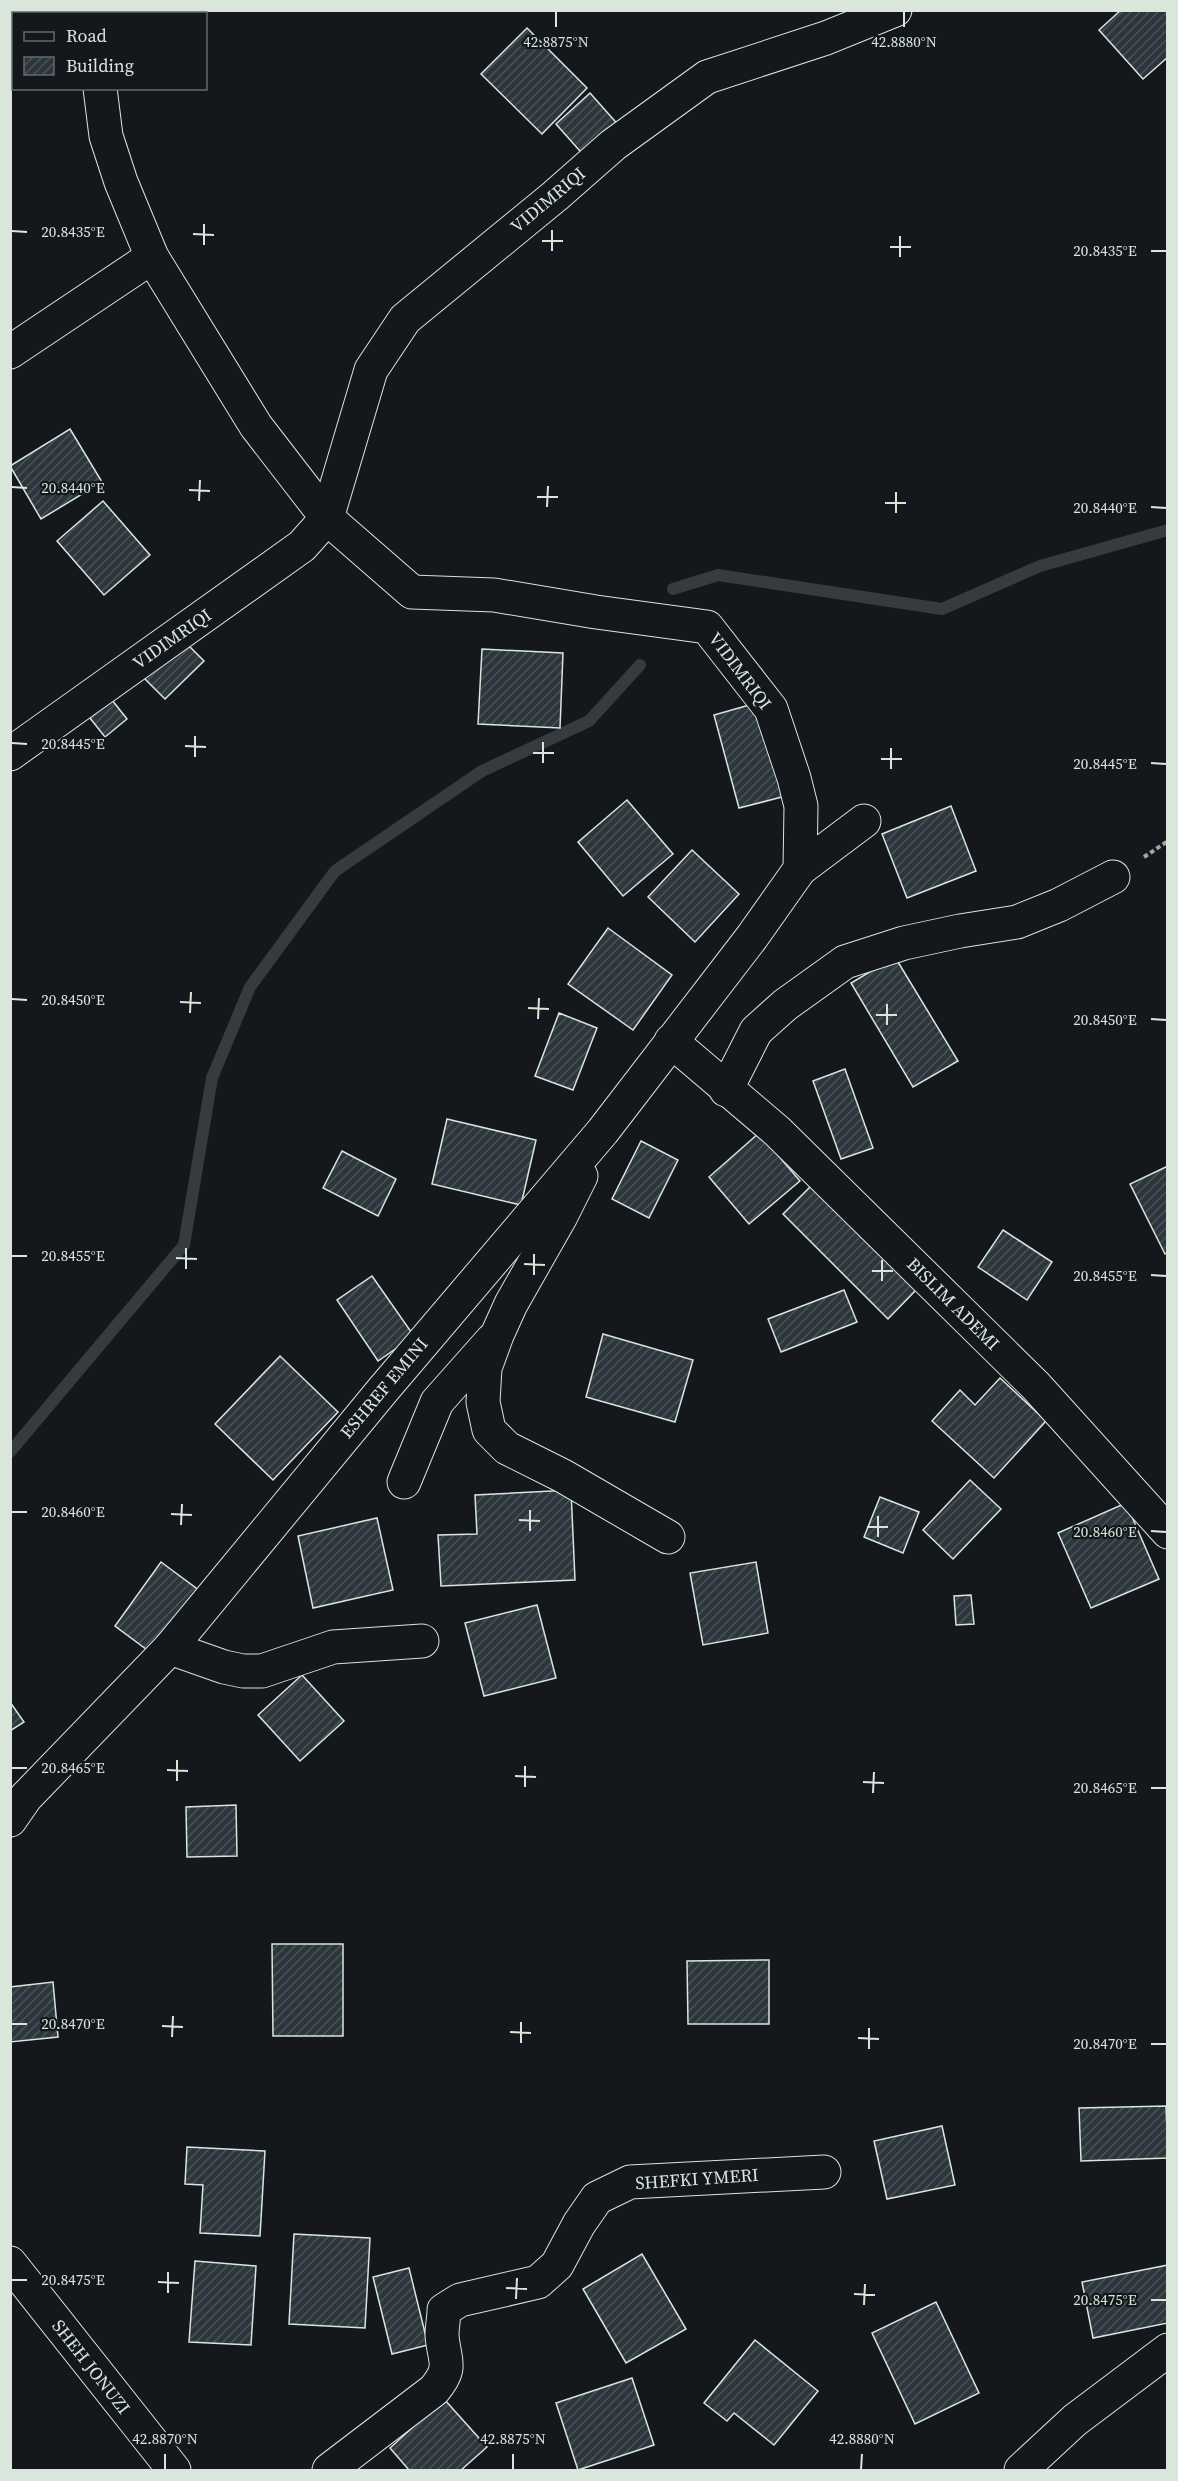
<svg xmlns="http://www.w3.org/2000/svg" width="1178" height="2481" font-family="'Source Serif 4',serif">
	<defs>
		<pattern id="building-hatch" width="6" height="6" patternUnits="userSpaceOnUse" patternTransform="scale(1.5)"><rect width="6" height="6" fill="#2c363c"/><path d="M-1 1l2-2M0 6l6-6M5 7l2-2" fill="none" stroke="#4a5358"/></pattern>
	</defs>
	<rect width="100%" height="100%" fill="#14181c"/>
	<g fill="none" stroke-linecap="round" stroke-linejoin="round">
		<g stroke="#363b3e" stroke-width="12">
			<polyline points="673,589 718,575 942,609 1040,566 1168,530"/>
			<polyline points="10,1452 184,1245 212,1078 250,987 335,871 482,771 589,721 640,665"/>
		</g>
	</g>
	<g fill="url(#building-hatch)" stroke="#d8e6dc" stroke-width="1.5">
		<polygon points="1121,10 1168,10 1168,57 1143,79 1099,30"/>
		<polygon points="527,28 587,88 542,134 481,74"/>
		<polygon points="590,93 621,128 587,159 556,124"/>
		<polygon points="70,429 102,482 41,519 10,466"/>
		<polygon points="103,501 150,555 104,595 57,541"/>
		<polygon points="178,635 204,661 165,699 139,673"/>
		<polygon points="482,649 563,653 560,728 478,724"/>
		<polygon points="108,695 127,719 105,737 86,713"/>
		<polygon points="760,702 786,796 739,808 714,715"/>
		<polygon points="627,800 673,854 623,896 578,842"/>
		<polygon points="951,806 976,871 907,898 882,834"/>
		<polygon points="692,850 739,894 695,942 648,897"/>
		<polygon points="608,928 672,975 633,1030 568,984"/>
		<polygon points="895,957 958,1061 913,1087 851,983"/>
		<polygon points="559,1013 597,1028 573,1090 535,1076"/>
		<polygon points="845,1069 873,1148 841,1159 813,1081"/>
		<polygon points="447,1119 536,1140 521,1205 432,1184"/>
		<polygon points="759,1133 800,1181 749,1224 709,1177"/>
		<polygon points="641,1141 678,1160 649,1218 612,1199"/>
		<polygon points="342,1151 396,1179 378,1216 323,1188"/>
		<polygon points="1168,1166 1168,1252 1165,1254 1130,1184"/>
		<polygon points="813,1184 917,1289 888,1319 783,1214"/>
		<polygon points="1003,1230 1052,1262 1027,1300 978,1267"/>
		<polygon points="372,1276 414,1336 378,1361 337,1300"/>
		<polygon points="844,1290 857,1322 781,1352 768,1319"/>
		<polygon points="603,1334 693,1360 675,1422 586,1397"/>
		<polygon points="280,1356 338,1412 273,1480 215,1424"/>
		<polygon points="1000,1378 1046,1421 994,1478 932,1421 960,1390 975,1405"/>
		<polygon points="970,1480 1001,1509 953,1559 923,1530"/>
		<polygon points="571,1490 575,1580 441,1586 438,1535 477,1534 475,1495"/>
		<polygon points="880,1497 919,1512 903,1553 864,1537"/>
		<polygon points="1126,1503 1159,1579 1091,1608 1058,1533"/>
		<polygon points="377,1518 393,1590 313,1608 298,1536"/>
		<polygon points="161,1562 204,1594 158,1658 115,1626"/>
		<polygon points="756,1562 768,1633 703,1645 690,1573"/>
		<polygon points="971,1595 974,1624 956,1625 954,1596"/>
		<polygon points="537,1605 556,1678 484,1696 465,1623"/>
		<polygon points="302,1675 344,1721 300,1761 258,1715"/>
		<polygon points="10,1702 24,1722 10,1731"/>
		<polygon points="236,1805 237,1856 187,1857 186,1807"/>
		<polygon points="272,1944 343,1944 343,2036 273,2036"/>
		<polygon points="769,1960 769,2024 688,2024 687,1961"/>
		<polygon points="53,1982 58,2037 10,2042 10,1987"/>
		<polygon points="1166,2106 1168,2158 1081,2161 1079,2108"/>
		<polygon points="942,2126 955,2185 887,2199 874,2141"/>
		<polygon points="187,2147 265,2151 260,2236 200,2233 203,2185 185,2184"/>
		<polygon points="294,2234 370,2238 365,2328 289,2324"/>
		<polygon points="642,2254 686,2329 626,2363 583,2289"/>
		<polygon points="195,2261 256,2266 251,2345 189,2342"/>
		<polygon points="1168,2265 1168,2323 1093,2338 1082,2282"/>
		<polygon points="409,2268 428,2345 392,2354 373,2277"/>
		<polygon points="936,2302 979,2393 915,2424 872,2333"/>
		<polygon points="755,2340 818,2391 774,2445 734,2413 727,2421 704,2403"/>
		<polygon points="632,2378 654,2445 578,2470 556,2403"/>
		<polygon points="444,2399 487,2447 461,2470 409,2470 390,2448"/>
	</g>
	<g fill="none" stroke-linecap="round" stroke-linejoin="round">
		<defs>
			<g id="street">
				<polyline points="83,10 84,14"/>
				<polyline points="10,352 152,257"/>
				<polyline points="10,754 302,546 327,518 371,370 405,319 555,196 613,145 707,77 826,38 895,10"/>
				<polyline points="800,869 864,821"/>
				<polyline points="671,1041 777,1131 1036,1386 1168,1532"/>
				<polyline points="726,1090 756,1031 785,1005 845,962 904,943 960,931 1017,922 1059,905 1113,877"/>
				<polyline points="581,1176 561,1216 511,1304 497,1335 485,1368 483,1402 489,1430 507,1448 563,1476 668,1537"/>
				<polyline points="404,1482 437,1402 492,1340"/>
				<polyline points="170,1648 224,1667 243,1671 262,1671 333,1647 422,1641"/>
				<polyline points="10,1820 26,1797 170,1648 382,1391 603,1131 752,937 800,869 801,806 794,778 771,709 707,627 596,612 494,595 412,592 327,518 256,426 152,257 121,182 106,136 100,88"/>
				<polyline points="10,2263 174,2470"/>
				<path d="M 329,2470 L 434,2390 C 454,2366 444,2362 442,2335 C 442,2327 444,2318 444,2310 L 460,2300 L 538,2282 L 557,2265 L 579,2224 L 597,2198 L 630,2182 L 824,2172"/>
				<polyline points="1021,2470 1075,2420 1168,2350"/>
			</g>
		</defs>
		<use href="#street" stroke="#d8e6dc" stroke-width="35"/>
		<polyline stroke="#9da8a2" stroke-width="4" stroke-dasharray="4.5 3" stroke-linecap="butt" points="1144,857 1168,841"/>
		<use href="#street" stroke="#14181c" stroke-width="33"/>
	</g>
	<path fill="none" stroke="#d8e6dc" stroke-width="2" d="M 556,27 L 556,12M 904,27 L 904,12M 12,231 L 27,232M 193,234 L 214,235M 542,241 L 563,241M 204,245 L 204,224M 890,247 L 911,247M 552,251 L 552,230M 1151,251 L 1166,251M 900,257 L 900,236M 12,487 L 27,488M 189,490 L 210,491M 537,497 L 558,497M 199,501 L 200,480M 885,503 L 906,503M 547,507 L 548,486M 1151,507 L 1166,508M 896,513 L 896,492M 12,743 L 27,744M 185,746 L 206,747M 533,753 L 554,753M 195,757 L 195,736M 881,759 L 902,759M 543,763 L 543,742M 1151,763 L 1166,764M 891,769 L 891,748M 12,999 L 27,1000M 180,1002 L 201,1003M 528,1008 L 549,1009M 190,1013 L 191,992M 876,1015 L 897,1015M 538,1019 L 539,998M 1151,1019 L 1166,1020M 887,1025 L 887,1004M 12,1256 L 27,1256M 176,1258 L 197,1259M 524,1264 L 545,1265M 186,1269 L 186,1248M 872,1271 L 893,1271M 534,1275 L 534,1254M 1151,1275 L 1166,1276M 882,1281 L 882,1260M 12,1512 L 27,1512M 171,1514 L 192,1515M 519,1520 L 540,1521M 181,1525 L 182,1504M 867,1527 L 888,1527M 530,1531 L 530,1510M 1151,1531 L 1166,1532M 878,1537 L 878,1516M 12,1768 L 27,1768M 167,1770 L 188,1771M 515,1776 L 536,1777M 177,1781 L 177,1760M 863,1782 L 884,1783M 525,1787 L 525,1766M 1151,1788 L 1166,1788M 873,1793 L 874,1772M 12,2024 L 27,2024M 162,2026 L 183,2027M 510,2032 L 531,2033M 172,2037 L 173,2016M 858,2038 L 879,2039M 521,2043 L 521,2022M 1151,2044 L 1166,2044M 869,2049 L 869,2028M 12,2280 L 27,2280M 158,2282 L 179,2283M 506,2288 L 527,2289M 168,2293 L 168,2272M 854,2294 L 875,2295M 516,2299 L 517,2278M 1151,2300 L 1166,2300M 864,2305 L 865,2284M 165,2469 L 165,2454M 513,2469 L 513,2454M 861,2469 L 862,2454"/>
	<g text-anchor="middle" stroke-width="4.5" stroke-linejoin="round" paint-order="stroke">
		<g font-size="18" fill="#d8e6dc" stroke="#14181c">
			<text transform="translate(548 200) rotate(-40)" y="6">VIDIMRIQI</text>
			<text transform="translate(172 639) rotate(-35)" y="6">VIDIMRIQI</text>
			<text transform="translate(740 671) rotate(53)" y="6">VIDIMRIQI</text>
			<text transform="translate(953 1304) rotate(45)" y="6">BISLIM ADEMI</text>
			<text transform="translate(384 1388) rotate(-50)" y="6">ESHREF EMINI</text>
			<text transform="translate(697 2179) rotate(-4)" y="6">SHEFKI YMERI</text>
			<text transform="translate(91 2367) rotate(52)" y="6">SHEH JONUZI</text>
		</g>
	</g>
	<g font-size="15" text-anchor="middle" fill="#d8e6dc" stroke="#14181c" stroke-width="4.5" stroke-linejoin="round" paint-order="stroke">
		<text x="556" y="47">42.8875°N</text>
		<text x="904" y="47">42.8880°N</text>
		<text x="73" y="237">20.8435°E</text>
		<text x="1105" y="256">20.8435°E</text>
		<text x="73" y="493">20.8440°E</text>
		<text x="1105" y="513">20.8440°E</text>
		<text x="73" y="749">20.8445°E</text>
		<text x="1105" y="769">20.8445°E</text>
		<text x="73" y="1005">20.8450°E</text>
		<text x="1105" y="1025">20.8450°E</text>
		<text x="73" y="1261">20.8455°E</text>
		<text x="1105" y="1281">20.8455°E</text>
		<text x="73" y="1517">20.8460°E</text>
		<text x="1105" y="1537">20.8460°E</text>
		<text x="73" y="1773">20.8465°E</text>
		<text x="1105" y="1793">20.8465°E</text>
		<text x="73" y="2029">20.8470°E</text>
		<text x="1105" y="2049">20.8470°E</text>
		<text x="73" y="2285">20.8475°E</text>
		<text x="1105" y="2305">20.8475°E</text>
		<text x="165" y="2444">42.8870°N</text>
		<text x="513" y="2444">42.8875°N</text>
		<text x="862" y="2444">42.8880°N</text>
	</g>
	<rect width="1178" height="2481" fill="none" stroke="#d8e6dc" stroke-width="24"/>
	<rect x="12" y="12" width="195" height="78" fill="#14181c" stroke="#626a69" stroke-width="1.5"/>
	<rect x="24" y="32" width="30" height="9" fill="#14181c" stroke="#626a69" stroke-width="1.5"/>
	<text x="66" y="42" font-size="18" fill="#d8e6dc">Road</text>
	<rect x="24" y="57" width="30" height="18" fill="url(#building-hatch)" stroke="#626a69" stroke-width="1.5"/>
	<text x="66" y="72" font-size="18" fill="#d8e6dc">Building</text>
</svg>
